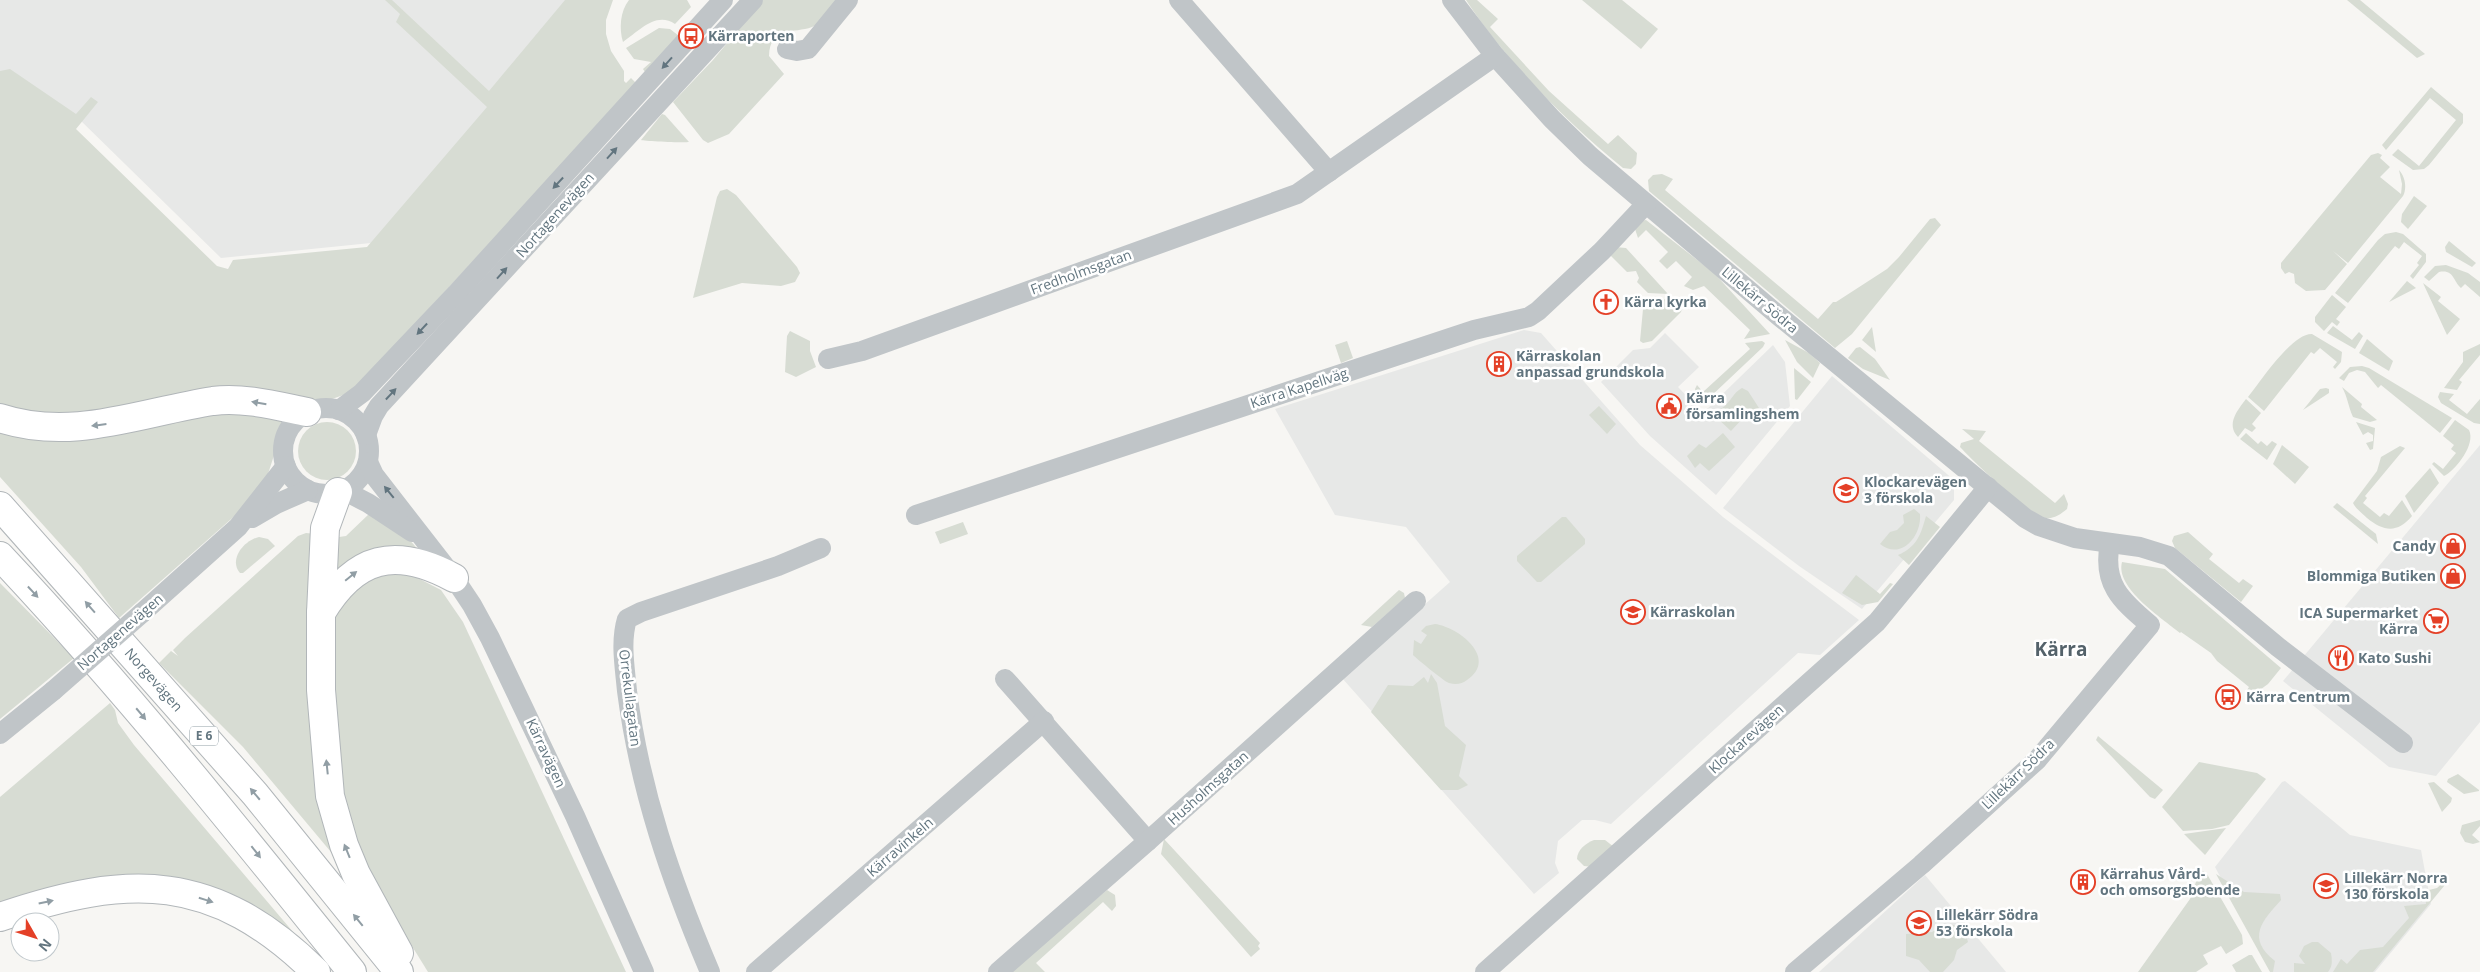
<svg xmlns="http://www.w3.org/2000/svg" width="2480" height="972" font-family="'Open Sans',sans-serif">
	<rect width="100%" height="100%" fill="#f7f6f3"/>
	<g fill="#e7e8e7">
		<polygon points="0,0 594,0 371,243 221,258 78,118 0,71"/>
		<polygon points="1524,330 1541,333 1640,445 1723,517 1859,620 1820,655 1798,653 1611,824 1595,820 1582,820 1558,841 1555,863 1559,873 1534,894 1342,678 1450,582 1406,527 1335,515 1275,409"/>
		<polygon points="1665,333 1699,367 1678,387 1703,413 1773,345 1785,362 1790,406 1716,495 1650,436 1601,382 1633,350 1650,348"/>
		<polygon points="1832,376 1954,480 1954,500 1862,609 1799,566 1723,508"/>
		<polygon points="2480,445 2480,722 2436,776 2389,767 2283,681"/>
		<polygon points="2285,781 2350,835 2421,850 2431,904 2375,972 2271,972 2215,867 2282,782"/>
		<polygon points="1925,875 2006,972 1819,972"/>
	</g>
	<g fill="#d7dcd3">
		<polygon points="385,0 392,0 489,91 565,0 613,0 606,20 606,34 611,51 624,71 624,81 626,83 631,78 637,84 352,392 332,399 318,401 83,415 21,411 0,406 0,71 10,69 76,114 91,97 98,102 76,129 217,266 228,269 233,260 367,247 487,107 396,22 400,14"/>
		<path d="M 629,0 L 687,0 L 691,7 L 675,24 C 656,11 639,31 623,42 C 619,29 620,11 629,0 Z"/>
		<path d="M 763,0 L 840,0 C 832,8 822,24 812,27 C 794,34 770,25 769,56 L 784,74 L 729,134 L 708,143 L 703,140 L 673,102 L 713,60 Z"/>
		<path d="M 1466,0 L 1477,0 L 1498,19 L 1490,27 L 1549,91 L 1608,144 L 1618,135 L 1637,153 L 1636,164 L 1631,169 L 1623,168 C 1566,122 1506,61 1466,0 Z"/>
		<polygon points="1582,0 1622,0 1658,29 1641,49"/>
		<polygon points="2347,0 2360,0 2425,54 2417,58"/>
		<polygon points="659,28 670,29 679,36 645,72 643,69 651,62 634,59 626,48"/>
		<polygon points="2431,87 2463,114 2463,123 2429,165 2424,169 2413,170 2392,155 2398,149 2419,166 2456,120 2430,98 2386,150 2382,145"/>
		<path d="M 662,114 L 665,115 L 689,142 C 684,143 644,141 641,140 Z"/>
		<path d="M 2378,153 L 2382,155 L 2380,158 L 2390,167 L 2380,177 L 2401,194 L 2402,184 L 2399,170 C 2407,179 2406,191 2403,196 L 2348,263 L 2333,251 L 2347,264 L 2325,290 L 2306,291 L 2295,283 L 2294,274 L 2289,272 L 2285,274 L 2281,268 L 2281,263 L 2371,155 Z"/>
		<polygon points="1662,174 1673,179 1665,190 1818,319 1833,302 1836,302 1887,269 1899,257 1930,219 1935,218 1941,225 1852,334 1835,348 1649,191 1648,180 1653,175"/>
		<polygon points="727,189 736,195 797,267 800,273 795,282 781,286 742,283 693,298 717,197 720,191"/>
		<polygon points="2414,196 2427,206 2408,229 2401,222 2402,214"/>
		<polygon points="1646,220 1714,273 1770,334 1744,339 1750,330 1704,286 1693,290 1684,286 1692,277 1676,261 1667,269 1659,261 1668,252 1646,230 1638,238 1635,229 1640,221"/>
		<polygon points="2396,232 2403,234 2426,254 2426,262 2413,279 2410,276 2419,265 2417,263 2422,256 2404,242 2399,249 2395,246 2348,303 2335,293 2378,240 2385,234"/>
		<polygon points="2449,241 2476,263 2472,267 2446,252 2445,247"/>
		<polygon points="1615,247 1626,248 1668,294 1648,293 1637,282 1639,278 1636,271 1627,272 1609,254"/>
		<path d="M 2446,265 L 2468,273 L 2480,282 L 2480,297 L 2465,284 L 2461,288 C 2453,281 2454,269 2439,272 L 2429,281 L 2424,277 L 2435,266 Z"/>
		<polygon points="2407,281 2416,288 2389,302"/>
		<polygon points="2423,283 2441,297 2438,301 2460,319 2447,335"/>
		<polygon points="2332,295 2346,307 2336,319 2340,322 2337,326 2332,322 2324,331 2315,322 2315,317"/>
		<polygon points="1675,299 1682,309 1681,312 1652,341 1643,343 1640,341 1643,309 1651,300"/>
		<polygon points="2333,326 2352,340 2359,332 2363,336 2355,349 2327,333"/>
		<polygon points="1872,327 1876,352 1862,340"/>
		<polygon points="790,331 810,341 810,351 816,367 796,377 785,372 787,336"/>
		<path d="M 2312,334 L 2342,352 L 2341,362 L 2335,369 L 2333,367 L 2337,362 L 2320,348 L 2314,354 L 2311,352 L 2264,411 L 2248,397 C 2260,382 2292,333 2312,334 Z"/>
		<polygon points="2367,339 2393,361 2389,371 2359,353"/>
		<polygon points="1785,340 1809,353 1820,363 1813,378 1797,362"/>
		<polygon points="1347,341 1353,358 1341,363 1335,345"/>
		<polygon points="1762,341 1765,343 1763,347 1709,398 1702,400 1697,395 1695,389 1697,385 1703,392 1750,349 1745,343"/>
		<polygon points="2480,344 2480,355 2459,380 2462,382 2457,390 2444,388 2463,362 2463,352"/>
		<polygon points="1860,347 1875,359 1890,380 1863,369 1848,358 1856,348"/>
		<polygon points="2362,366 2369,368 2452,418 2440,433 2381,385 2378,388 2365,372 2357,370 2349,373 2344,381 2339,378 2350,367"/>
		<polygon points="1794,368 1811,382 1797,400 1795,399"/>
		<path d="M 2342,387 L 2362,404 L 2361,407 L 2377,420 L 2370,422 L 2353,417 C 2348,406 2348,398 2342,387 Z"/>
		<path d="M 1742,388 L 1748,391 L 1759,408 L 1743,418 L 1731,431 L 1715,416 L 1715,412 C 1731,405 1731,394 1742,388 Z"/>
		<polygon points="2326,388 2329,389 2329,393 2303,410 2320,389"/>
		<polygon points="2440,392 2454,394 2449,400 2467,414 2480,399 2480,424 2474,423 2441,403 2438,397"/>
		<path d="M 2246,399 L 2261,413 L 2252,424 L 2256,428 L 2252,432 L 2245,428 L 2238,437 C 2226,424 2237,411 2246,399 Z"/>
		<polygon points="1599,406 1616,424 1607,434 1589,415"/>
		<polygon points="226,408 277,419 284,424 268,474 238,513 119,618 81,567 0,477 0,430"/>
		<path d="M 2455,420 L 2469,430 C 2476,444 2456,470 2444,476 L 2432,464 L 2434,462 L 2443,469 L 2456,453 L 2451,449 L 2454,445 L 2443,436 Z"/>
		<polygon points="2356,422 2375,428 2373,449 2370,450 2366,443 2373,441 2373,435 2368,432 2363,435"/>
		<circle cx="327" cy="451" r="29"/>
		<path d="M 1962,429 L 1986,431 L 1979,441 L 2055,503 L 2064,494 L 2068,504 L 2067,509 C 2061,514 2054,519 2046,518 C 2030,516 1973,461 1960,447 L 1961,443 L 1974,439 Z"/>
		<polygon points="1723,433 1735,447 1709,471 1700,463 1695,468 1687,456 1699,444 1706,448"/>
		<polygon points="2246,433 2258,444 2261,441 2267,446 2272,441 2277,444 2267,460 2240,439"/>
		<polygon points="2282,445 2309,467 2295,484 2273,464"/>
		<path d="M 2400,446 L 2405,448 L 2365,496 L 2367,498 L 2363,503 L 2380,517 L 2384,513 L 2389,516 L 2402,500 L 2412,516 C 2398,533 2384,532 2367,518 C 2362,513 2356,509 2353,503 L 2377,471 L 2381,457 Z"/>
		<polygon points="2430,468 2439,483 2414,513 2405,496"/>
		<polygon points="2337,503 2376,534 2378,544 2333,507"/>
		<path d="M 1914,509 L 1920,514 C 1922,536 1901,561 1880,544 L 1890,532 L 1897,530 L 1904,523 L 1903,515 Z"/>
		<polygon points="369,514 408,538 421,553 334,576 332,538 346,536"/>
		<path d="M 1926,516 L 1940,527 L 1909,565 L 1898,555 C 1917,547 1921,534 1926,516 Z"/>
		<polygon points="1562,517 1566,517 1585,539 1585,544 1541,582 1537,582 1517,561 1517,556"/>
		<polygon points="963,522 968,534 940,544 935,532"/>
		<polygon points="2188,532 2213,554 2209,559 2239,583 2243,579 2253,586 2241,602 2175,548 2172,541 2174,536"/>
		<polygon points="306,533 316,534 341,864 243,747 159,663 171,651 178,656 173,650 185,638 298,536"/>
		<path d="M 259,537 L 268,539 L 275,546 L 243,573 L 240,573 C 228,559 245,540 259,537 Z"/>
		<path d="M 2122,562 L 2165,569 L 2281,668 L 2268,684 L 2257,692 L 2247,690 L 2249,687 L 2217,661 L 2211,653 L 2181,632 L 2180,633 C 2162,618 2115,588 2122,562 Z"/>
		<polygon points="406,572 441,590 463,622 626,972 428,972 381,896 358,846 344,798 332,660 334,617 349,589 374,574"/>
		<polygon points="1856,575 1880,594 1890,583 1893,584 1878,602 1862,605 1842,593"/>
		<polygon points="0,583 74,658 0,719"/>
		<polygon points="1399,590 1404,593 1405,598 1372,627 1361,625"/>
		<path d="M 1435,624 C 1459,627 1499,659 1467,680 C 1462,684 1456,685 1449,683 C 1445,682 1417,659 1413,655 L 1414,640 L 1421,644 L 1427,635 L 1421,631 L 1426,626 Z"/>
		<polygon points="1431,674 1437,683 1445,726 1466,745 1459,776 1468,785 1458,790 1441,790 1371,712 1388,685 1413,686 1424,677 1428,683"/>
		<polygon points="110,703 115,710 118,723 134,745 305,946 214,893 0,909 0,797"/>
		<polygon points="2098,736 2163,790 2155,799 2150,797 2096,740"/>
		<polygon points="2199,762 2257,773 2266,779 2229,825 2212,829 2183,831 2162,807"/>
		<polygon points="2458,774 2479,790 2479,791 2464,794 2447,782 2448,779"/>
		<polygon points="2434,782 2452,798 2451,802 2442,812 2428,783"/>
		<polygon points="2480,820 2480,826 2472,835 2480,842 2473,844 2465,842 2460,833 2462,825"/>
		<polygon points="2226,828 2205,855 2184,834"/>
		<polygon points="1164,839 1260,943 1258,946 1260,949 1251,957 1161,854"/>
		<path d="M 1594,840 L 1605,840 L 1614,847 L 1593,867 L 1584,866 L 1577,859 C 1577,850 1586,843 1594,840 Z"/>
		<polygon points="2203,871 2207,874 2242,935 2243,944 2226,954 2221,946 2203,955 2208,964 2196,972 2138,972 2190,899 2198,876"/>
		<path d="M 2216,874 L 2244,892 L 2280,894 L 2281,900 C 2262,921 2246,938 2275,961 L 2273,972 L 2270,972 Z"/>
		<polygon points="2446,880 2449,880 2373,972 2333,972 2341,959 2347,964 2360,950 2383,947 2409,918 2404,906 2426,904 2425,891 2437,888"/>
		<polygon points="1107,890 1115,895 1116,906 1112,911 1103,902 1036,963 1045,972 1009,972"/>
		<path d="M 1945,924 C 1956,923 1966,932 1968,942 L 1957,950 L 1954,960 L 1943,972 L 1930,972 L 1919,960 L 1906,956 L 1906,934 L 1932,932 Z"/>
		<path d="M 2312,942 L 2318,942 L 2331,953 C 2332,960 2333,966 2328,972 L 2294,972 L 2294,963 L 2305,964 L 2299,956 L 2304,946 Z"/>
		<polygon points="2249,955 2252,955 2262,972 2236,972 2232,965"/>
	</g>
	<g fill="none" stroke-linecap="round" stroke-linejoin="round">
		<defs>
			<g id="highway">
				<path d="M 0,418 C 73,442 141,412 213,401 C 244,397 277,406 307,412"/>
				<polyline points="338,492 325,528 321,613 321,690 330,796 344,845 356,874 399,953"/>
				<path id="s1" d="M 0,506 L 255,794 L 399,972"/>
				<path d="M 0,556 C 125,689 238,830 352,972"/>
				<path d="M 321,613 C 355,556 395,546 454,578"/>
				<path d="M 0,917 C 129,873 214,872 316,972"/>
			</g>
		</defs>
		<use href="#highway" stroke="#b1b6b9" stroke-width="30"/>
		<g stroke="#c0c5c8" stroke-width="20">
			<polyline points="1179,0 1329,172"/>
			<polyline points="1452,0 1495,56 1552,119 1590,156 1779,316 2025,518 2039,526 2075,538 2140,547 2169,556 2278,647 2403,743"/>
			<polyline points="787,49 797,51 808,49 848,0"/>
			<polyline points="828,359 862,351 1297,194 1495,56"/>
			<circle cx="326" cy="451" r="43"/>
			<polyline points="339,410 362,393 456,294 723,0"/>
			<polyline points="366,435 373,416 379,406 753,0"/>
			<polyline points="368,462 374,475 454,578 472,605 490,638 575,816 644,972"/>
			<polyline points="343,490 368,503 412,532"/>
			<polyline points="916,515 1474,330 1529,317 1538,311 1602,251 1646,204"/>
			<polyline points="252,518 276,504 308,490"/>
			<polyline points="142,613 238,527 286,466"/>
			<polyline points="1005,679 1148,841"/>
			<polyline points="0,734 53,691"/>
			<path d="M 710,972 C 671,880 640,791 627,691 C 625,668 620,642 627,619 L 641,612 L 778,566 L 821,548"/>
			<polyline points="756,972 1044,721"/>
			<polyline points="998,972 1148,841 1416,601"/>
			<polyline points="1485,972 1877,622 1988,487"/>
			<path d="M 1795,972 L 1921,865 L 2037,760 L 2150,625 C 2120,600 2102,583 2110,543"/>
		</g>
		<use href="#highway" stroke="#fff" stroke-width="28"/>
		<polyline stroke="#c0c5c8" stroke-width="20" points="53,691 142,613"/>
	</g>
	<defs><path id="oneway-solid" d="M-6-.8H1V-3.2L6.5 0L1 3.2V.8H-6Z" transform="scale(1.25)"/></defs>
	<g fill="#62757f">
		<use href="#oneway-solid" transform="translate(667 63) rotate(132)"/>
		<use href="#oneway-solid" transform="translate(612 153) rotate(-48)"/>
		<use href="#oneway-solid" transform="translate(558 183) rotate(133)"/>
		<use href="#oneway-solid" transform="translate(502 273) rotate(-48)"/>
		<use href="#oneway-solid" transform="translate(422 329) rotate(133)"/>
		<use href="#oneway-solid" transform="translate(391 394) rotate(-47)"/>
		<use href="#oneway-solid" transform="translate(389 492) rotate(-129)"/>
	</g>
	<g fill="#919ea5">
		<use href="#oneway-solid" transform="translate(259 403) rotate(-170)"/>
		<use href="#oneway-solid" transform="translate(99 425) rotate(173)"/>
		<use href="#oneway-solid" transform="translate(351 576) rotate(-39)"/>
		<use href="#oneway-solid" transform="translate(33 592) rotate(47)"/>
		<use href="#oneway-solid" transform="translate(90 607) rotate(-131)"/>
		<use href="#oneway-solid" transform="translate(141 714) rotate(50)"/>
		<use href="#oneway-solid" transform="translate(327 767) rotate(-96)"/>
		<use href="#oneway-solid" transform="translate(255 794) rotate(-130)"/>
		<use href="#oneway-solid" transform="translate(347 851) rotate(-112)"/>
		<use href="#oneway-solid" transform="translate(256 852) rotate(52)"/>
		<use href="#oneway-solid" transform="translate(206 900) rotate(17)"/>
		<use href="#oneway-solid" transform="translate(46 902) rotate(-12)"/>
		<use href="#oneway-solid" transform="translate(358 920) rotate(-129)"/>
	</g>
	<defs>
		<symbol id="bus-ring" viewBox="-11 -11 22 22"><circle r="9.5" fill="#fff" stroke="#e44027" stroke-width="1.5"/><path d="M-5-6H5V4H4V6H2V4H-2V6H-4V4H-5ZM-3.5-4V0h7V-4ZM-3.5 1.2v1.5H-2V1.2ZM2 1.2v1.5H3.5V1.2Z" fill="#e44027"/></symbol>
		<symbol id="church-ring" viewBox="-11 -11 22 22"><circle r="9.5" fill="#fff" stroke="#e44027" stroke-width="1.5"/><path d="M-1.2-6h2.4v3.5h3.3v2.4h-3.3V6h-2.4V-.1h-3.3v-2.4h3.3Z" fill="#e44027"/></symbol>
		<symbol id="building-ring" viewBox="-11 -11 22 22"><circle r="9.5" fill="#fff" stroke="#e44027" stroke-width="1.5"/><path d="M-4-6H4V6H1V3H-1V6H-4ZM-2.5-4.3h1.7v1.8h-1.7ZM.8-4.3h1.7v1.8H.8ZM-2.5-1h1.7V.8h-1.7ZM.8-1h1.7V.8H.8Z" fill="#e44027"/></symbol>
		<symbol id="civic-ring" viewBox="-11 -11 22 22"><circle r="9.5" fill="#fff" stroke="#e44027" stroke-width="1.5"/><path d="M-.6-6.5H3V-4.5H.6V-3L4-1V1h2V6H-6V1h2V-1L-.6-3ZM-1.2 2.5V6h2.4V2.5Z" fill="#e44027"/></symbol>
		<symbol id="school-ring" viewBox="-11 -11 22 22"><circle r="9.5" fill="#fff" stroke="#e44027" stroke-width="1.5"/><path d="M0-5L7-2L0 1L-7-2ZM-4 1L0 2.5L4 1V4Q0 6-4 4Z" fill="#e44027"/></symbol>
		<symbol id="shop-ring" viewBox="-11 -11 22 22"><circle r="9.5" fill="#fff" stroke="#e44027" stroke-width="1.5"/><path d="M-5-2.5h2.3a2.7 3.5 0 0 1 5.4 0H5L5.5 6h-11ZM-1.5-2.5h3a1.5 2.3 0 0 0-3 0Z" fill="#e44027"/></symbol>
		<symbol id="supermarket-ring" viewBox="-11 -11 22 22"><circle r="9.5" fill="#fff" stroke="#e44027" stroke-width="1.5"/><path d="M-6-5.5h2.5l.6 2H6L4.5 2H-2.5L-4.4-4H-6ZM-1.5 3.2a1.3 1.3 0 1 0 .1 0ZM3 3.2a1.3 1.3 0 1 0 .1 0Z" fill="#e44027"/></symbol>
		<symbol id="restaurant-ring" viewBox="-11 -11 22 22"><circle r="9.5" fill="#fff" stroke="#e44027" stroke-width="1.5"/><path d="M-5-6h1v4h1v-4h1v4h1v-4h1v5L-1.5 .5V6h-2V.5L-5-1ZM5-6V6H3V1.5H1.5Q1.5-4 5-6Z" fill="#e44027"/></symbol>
	</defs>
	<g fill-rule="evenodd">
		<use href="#bus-ring" x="677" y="22" width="28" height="28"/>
		<use href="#church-ring" x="1592" y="288" width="28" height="28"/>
		<use href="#building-ring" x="1485" y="350" width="28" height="28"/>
		<use href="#civic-ring" x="1655" y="392" width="28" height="28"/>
		<use href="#school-ring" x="1832" y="476" width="28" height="28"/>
		<use href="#shop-ring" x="2439" y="532" width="28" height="28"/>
		<use href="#shop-ring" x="2439" y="562" width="28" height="28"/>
		<use href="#school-ring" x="1619" y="598" width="28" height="28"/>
		<use href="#supermarket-ring" x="2422" y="607" width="28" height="28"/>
		<use href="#restaurant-ring" x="2327" y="644" width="28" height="28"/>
		<use href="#bus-ring" x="2214" y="683" width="28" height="28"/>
		<use href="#building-ring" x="2069" y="868" width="28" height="28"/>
		<use href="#school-ring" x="2312" y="872" width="28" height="28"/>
		<use href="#school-ring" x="1905" y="909" width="28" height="28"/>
	</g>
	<g text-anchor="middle" stroke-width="5" stroke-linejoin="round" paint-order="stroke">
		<rect fill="#fff" stroke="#919ea5" stroke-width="1" x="190" y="726.5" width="28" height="19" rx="4"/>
		<g font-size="12" font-weight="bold" fill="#62757f">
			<text x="204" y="740">E 6</text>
		</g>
		<g font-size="14" font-weight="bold" fill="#62757f" stroke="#fff" text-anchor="start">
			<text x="708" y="41">Kärraporten</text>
			<text x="1624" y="307">Kärra kyrka</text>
			<text x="1516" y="361">Kärraskolan<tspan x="1516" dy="16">anpassad grundskola</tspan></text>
			<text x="1686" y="403">Kärra<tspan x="1686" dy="16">församlingshem</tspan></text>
			<text x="1864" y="487">Klockarevägen<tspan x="1864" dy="16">3 förskola</tspan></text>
			<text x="2436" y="551" text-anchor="end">Candy</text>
			<text x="2436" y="581" text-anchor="end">Blommiga Butiken</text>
			<text x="1650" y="617">Kärraskolan</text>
			<text x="2418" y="618" text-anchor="end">ICA Supermarket<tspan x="2418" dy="16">Kärra</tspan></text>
			<text x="2358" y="663">Kato Sushi</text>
			<text x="2246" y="702">Kärra Centrum</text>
			<text x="2100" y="879">Kärrahus Vård-<tspan x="2100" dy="16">och omsorgsboende</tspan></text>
			<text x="2344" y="883">Lillekärr Norra<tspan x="2344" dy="16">130 förskola</tspan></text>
			<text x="1936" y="920">Lillekärr Södra<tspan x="1936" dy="16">53 förskola</tspan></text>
		</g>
		<g font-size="14" fill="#62757f" stroke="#fff">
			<text transform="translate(555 215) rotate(-48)" y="5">Nortagenevägen</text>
			<text transform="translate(1081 272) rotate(-20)" y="5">Fredholmsgatan</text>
			<text transform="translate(1760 300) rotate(40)" y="5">Lillekärr Södra</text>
			<text transform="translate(1299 388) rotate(-18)" y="5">Kärra Kapellväg</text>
			<text transform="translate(120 632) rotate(-41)" y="5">Nortagenevägen</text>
			<text dy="5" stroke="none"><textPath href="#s1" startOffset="232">Norgevägen</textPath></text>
			<text transform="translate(630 698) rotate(83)" y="5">Orrekullagatan</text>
			<text transform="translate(1746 739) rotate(-42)" y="5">Klockarevägen</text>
			<text transform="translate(546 753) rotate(65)" y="5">Kärravägen</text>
			<text transform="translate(2018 774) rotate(-44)" y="5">Lillekärr Södra</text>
			<text transform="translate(1208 788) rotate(-42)" y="5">Husholmsgatan</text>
			<text transform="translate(900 847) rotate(-41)" y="5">Kärravinkeln</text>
		</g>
		<g font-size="19" font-weight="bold" fill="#54626a" stroke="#fff">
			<text x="2061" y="656">Kärra</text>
		</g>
	</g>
	<g transform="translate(35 937) rotate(129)"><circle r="24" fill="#ffffff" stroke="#c0c8cc"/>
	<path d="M0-4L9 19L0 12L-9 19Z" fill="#e44027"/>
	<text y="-8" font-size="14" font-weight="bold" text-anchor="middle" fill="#62757f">N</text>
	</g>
</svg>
